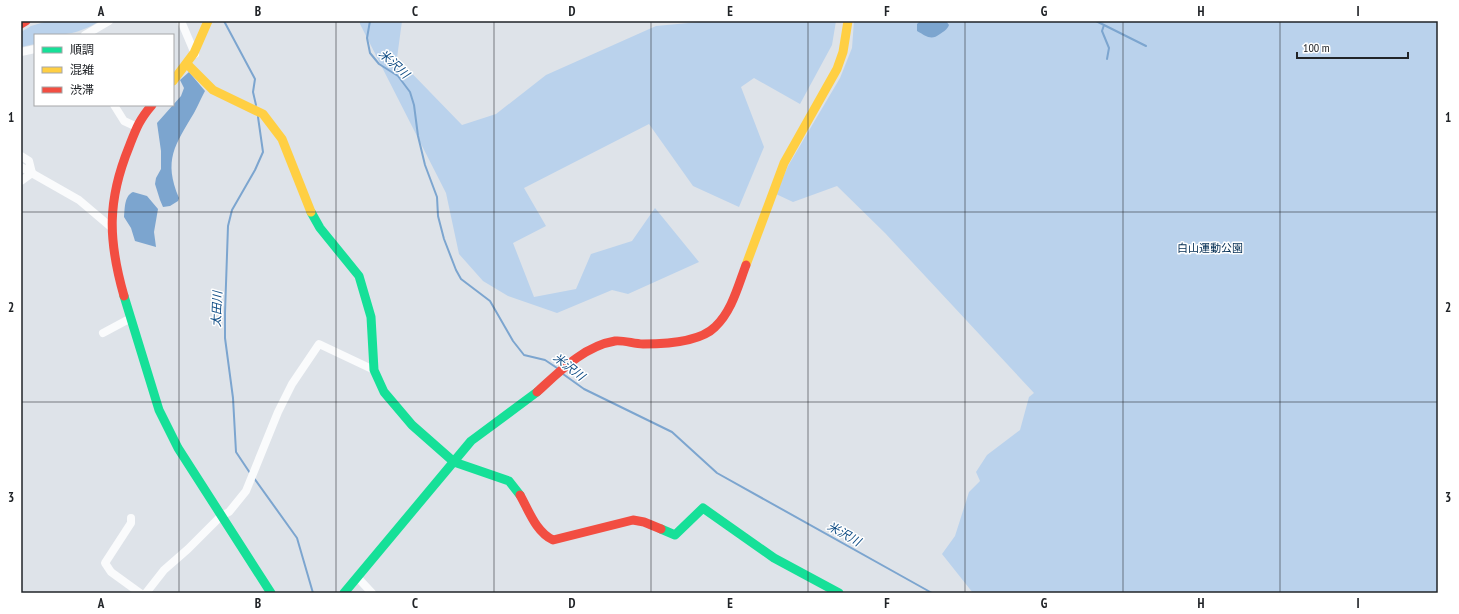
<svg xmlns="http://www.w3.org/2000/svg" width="1459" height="614" font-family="'PT Sans Narrow','Noto Sans JP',sans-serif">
	<rect width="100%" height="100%" fill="#dee3e9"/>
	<g fill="#bad2ec">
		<path d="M 48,21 L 100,21 C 74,36 64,35 35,35 L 35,44 L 21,47 L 21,32 L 31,26 Z"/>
		<polygon points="360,21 402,21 397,58 462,125 496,114 546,75 656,26 710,21 836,21 832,45 800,104 754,78 741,87 764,147 739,207 693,186 649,124 524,188 546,226 513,243 534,297 576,289 591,254 632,241 655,208 699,262 628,294 612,290 557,313 508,296 483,281 459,254 446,193 360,24"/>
		<polygon points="854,21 1438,21 1438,593 973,593 942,554 955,536 969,492 980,481 976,472 987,455 1020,430 1029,397 1034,393 885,233 837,186 793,202 776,194 788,166 840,78 852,48"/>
	</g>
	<g fill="#7ca5cf">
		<path d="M 920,21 L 946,21 L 949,25 C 947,30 944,31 940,34 C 931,41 926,36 917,31 L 917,24 Z"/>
		<path d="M 189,72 L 205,91 C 201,98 198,106 194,113 C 175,145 163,160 179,198 L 178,201 L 170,206 L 163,207 L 160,200 L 155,184 L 156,178 L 161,169 L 161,151 L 157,123 L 181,96 L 184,88 L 180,80 Z"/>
		<path d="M 133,192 L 147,196 L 158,209 L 154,232 L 156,247 L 135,241 L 131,228 L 124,217 C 125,209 124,196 133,192 Z"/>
	</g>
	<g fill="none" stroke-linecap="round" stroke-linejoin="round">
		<g stroke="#7ca5cf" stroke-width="2">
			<polyline points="224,21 255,79 253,92 256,105"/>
			<polyline points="370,21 367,38 370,53 379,64 398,76 410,92 414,105 418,136 425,165 437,197 438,216 444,239 456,270 461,279 490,301 513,341 524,355 545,360 557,368"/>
			<polyline points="1096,21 1104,25 1102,31 1109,48 1107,59"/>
			<polyline points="1104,25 1146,46"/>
			<polyline points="563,374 584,389 672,432 717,473 932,593"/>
			<polyline points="250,473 236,452 233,398 225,338 225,313 228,226 232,210 255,170 263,152 258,117"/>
			<polyline points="254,478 297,538 313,593"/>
		</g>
		<g stroke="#fafbfc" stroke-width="8">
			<polyline points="181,21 195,54"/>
			<polyline points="85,35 109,21"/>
			<polyline points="21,52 35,49"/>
			<polyline points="114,105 124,121 137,127"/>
			<polyline points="21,156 29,161 32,173"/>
			<polyline points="21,167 79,200 112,228"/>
			<polyline points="21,181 32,173"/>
			<polyline points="103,333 131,318"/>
			<polyline points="131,518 131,523 105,563 111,572 140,593"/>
			<polyline points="358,578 372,593"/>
			<polyline points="146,593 164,570 188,549 221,516 229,512 246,491 278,412 292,384 319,344 374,370"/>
		</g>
		<g stroke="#16e098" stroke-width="9">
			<polyline points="311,212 320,228 359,276 371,317 374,370 384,392 412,425 454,462 509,481 520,495"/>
			<polyline points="124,296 159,410 178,448 271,593"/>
			<polyline points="661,529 675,535 703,508 774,558 839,593"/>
			<polyline points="344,593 471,441 537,392"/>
		</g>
		<g stroke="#ffcf43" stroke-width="9">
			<polyline points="187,64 213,90 263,114 282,139 311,212"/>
			<polyline points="173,81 194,53 208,21"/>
			<polyline points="746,265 784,163 837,69 843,52 848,21"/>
		</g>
		<g stroke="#f24e42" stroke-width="9">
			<polyline points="21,24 26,21"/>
			<path d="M 124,296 C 108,240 107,201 129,147 C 136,129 139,120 152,105"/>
			<path d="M 537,392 C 559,372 584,346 615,341 C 624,340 634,344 643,344 C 663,344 700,342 715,327 C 732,311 738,286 746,265"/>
			<path d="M 520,495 C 529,511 536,532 553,540 L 633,520 L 644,522 L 661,529"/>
		</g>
	</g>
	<path fill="none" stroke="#212428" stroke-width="1" stroke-opacity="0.55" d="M 179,21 L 179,593M 336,21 L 336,593M 494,21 L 494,593M 651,21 L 651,593M 808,21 L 808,593M 965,21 L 965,593M 1123,21 L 1123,593M 1280,21 L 1280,593M 21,212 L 1438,212M 21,402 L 1438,402"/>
	<g text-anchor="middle" stroke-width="3" stroke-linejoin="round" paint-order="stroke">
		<g font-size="11" fill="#002b51" stroke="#fff">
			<text x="1210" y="252">白山運動公園</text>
		</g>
		<g font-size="12" font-style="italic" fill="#104d85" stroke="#fff">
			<text transform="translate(394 64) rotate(43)" y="4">米沢川</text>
			<text transform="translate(217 309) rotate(-88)" y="4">太田川</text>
			<text transform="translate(569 367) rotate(38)" y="4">米沢川</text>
			<text transform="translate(844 534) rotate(29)" y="4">米沢川</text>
		</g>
	</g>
	<rect width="1459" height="614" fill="none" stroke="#ffffff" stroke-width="44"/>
	<rect x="34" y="34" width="140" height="72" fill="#ffffff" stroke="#a6a7a9"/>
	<rect x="42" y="47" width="20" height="6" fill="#16e098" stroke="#a6a7a9"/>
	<text x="70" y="54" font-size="12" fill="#212428">順調</text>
	<rect x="42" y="67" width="20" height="6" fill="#ffcf43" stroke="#a6a7a9"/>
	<text x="70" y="74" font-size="12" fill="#212428">混雑</text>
	<rect x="42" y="87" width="20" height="6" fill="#f24e42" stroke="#a6a7a9"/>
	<text x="70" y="94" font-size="12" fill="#212428">渋滞</text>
	<path d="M1297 52v6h111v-6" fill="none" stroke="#212428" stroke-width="2"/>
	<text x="1303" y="52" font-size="12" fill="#212428" stroke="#ffffff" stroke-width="3" paint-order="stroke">100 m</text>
	<rect x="22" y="22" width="1415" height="570" fill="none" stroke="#212428" stroke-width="1.5"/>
	<g font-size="13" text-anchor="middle" font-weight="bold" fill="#212428">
		<text x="101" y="16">A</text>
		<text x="258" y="16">B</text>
		<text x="415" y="16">C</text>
		<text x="572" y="16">D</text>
		<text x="730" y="16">E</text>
		<text x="887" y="16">F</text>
		<text x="1044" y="16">G</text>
		<text x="1201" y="16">H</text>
		<text x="1358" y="16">I</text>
		<text x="11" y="122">1</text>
		<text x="1448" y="122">1</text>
		<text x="11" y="312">2</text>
		<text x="1448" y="312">2</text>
		<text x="11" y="502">3</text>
		<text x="1448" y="502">3</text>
		<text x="101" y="608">A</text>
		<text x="258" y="608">B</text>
		<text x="415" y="608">C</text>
		<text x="572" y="608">D</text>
		<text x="730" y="608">E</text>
		<text x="887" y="608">F</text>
		<text x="1044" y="608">G</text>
		<text x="1201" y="608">H</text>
		<text x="1358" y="608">I</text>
	</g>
</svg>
